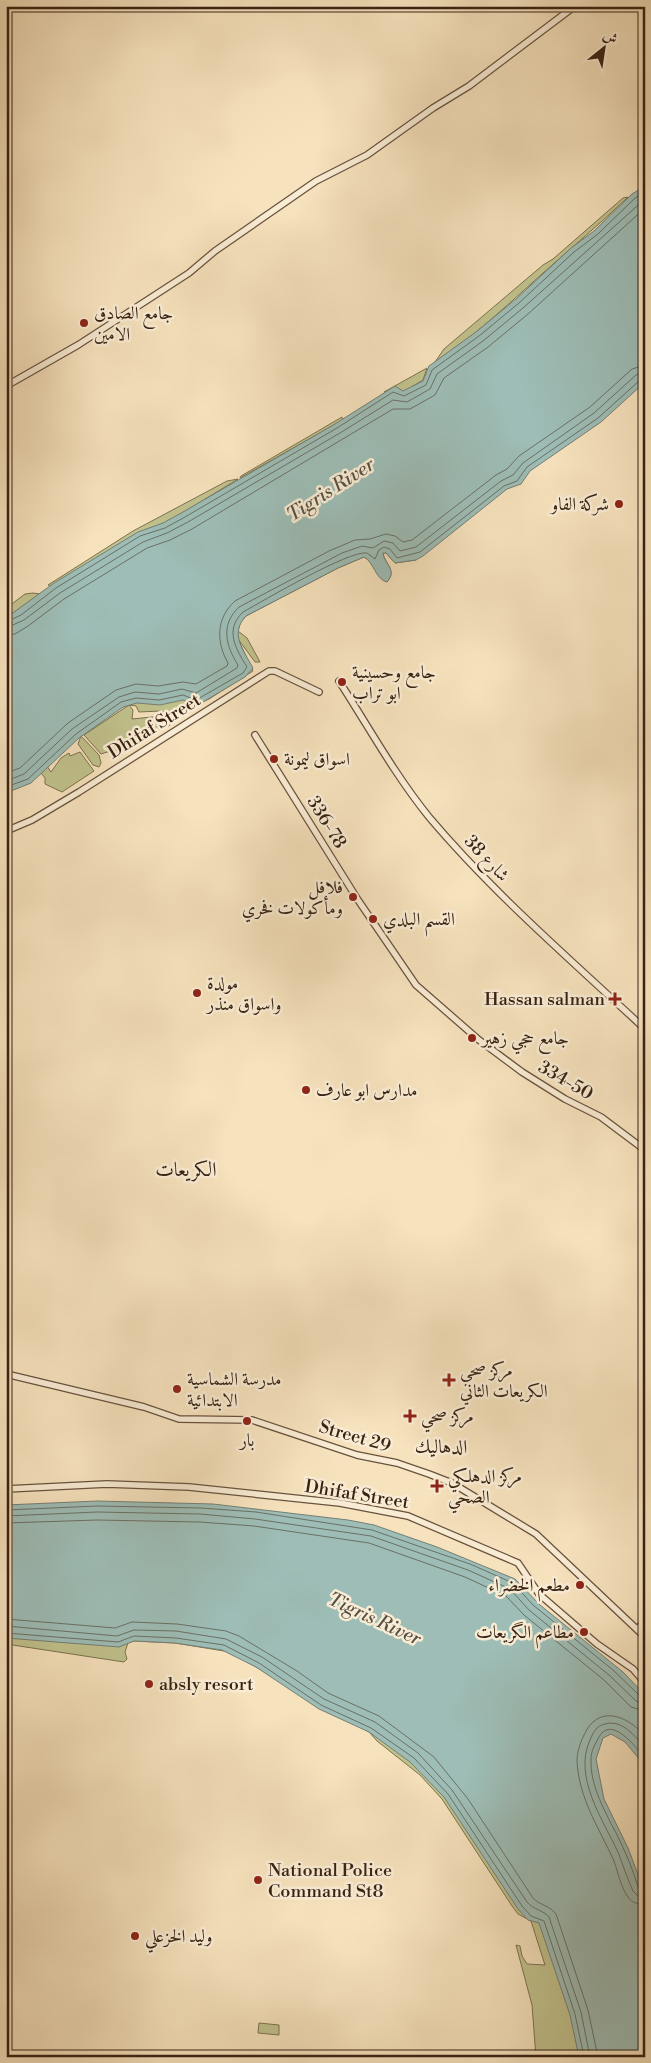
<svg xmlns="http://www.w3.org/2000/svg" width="651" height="2063" font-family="'Libre Bodoni',Amiri,serif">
	<rect width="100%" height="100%" fill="#f6e2bd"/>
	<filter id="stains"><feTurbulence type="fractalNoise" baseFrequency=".004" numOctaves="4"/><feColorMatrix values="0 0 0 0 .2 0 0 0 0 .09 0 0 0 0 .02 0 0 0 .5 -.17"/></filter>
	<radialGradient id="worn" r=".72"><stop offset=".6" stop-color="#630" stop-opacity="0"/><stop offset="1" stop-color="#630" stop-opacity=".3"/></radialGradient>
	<g fill="#c1c28d" stroke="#7c7250">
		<path d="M 628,197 C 600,224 571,248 542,274 C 507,305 474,337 435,362 L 444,349 L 543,265 L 553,259 L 623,198 Z"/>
		<polygon points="427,368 423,380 403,392 384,392"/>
		<polygon points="342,417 343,420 240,478 241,476"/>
		<polygon points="238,479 169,521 119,546 53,586 48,585 133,531 227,481"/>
		<path d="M 408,550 L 416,560 L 395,563 L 386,553 L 383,553 C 385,564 397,570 387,582 C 376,578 374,562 364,557 L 338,568 L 246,616 L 240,623 L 238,631 L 247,638 L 260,662 L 255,662 L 238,639 L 253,671 L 209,699 L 174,715 L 161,711 L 139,712 L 136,706 L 129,705 L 133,710 L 132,719 L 162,716 L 173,721 L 169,726 L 151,733 L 140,742 L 130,743 L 115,754 L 107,752 L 101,754 L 84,735 L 129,705 L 183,659 L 335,555 Z"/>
		<polygon points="33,593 40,594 6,618 6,613 11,610 9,606 25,594"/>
		<polygon points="81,736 99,755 101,763 99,767 93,765 78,744"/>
		<polygon points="80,752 94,771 62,792 45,784 45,778 41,773 47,766 51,772 61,758 69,753 70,756"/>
		<polygon points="6,1633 223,1645 374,1725 437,1786 533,1906 567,1990 579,2057 536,2057 532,2005 516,1945 520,1946 522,1956 527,1964 545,1965 531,1921 518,1914 512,1906 442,1799 420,1775 377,1741 369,1732 230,1652 175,1643 134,1641 128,1643 125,1652 127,1659 124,1662 6,1644"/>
		<polygon points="259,2023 279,2025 279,2035 258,2033"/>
	</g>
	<g fill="#9dbdb6" stroke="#757f75">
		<path d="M 645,186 L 645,382 L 601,422 L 530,471 L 521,484 L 507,489 L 423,556 L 416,560 L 395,563 L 386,553 L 383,553 C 384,564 398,570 387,582 C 375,579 374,562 364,557 L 338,568 L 246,616 C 229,634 244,651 253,668 L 245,677 L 198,705 L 183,700 L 160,705 L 137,703 L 123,707 L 79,738 L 31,783 L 6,793 L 6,618 L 54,583 L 138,532 L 163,523 L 183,512 L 335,424 L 395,386 L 403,391 L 423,381 L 429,366 L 476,332 L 516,299 L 571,248 L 594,231 L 632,194 Z"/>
		<polygon points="97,1501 213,1504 348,1520 374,1525 437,1547 515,1579 540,1605 623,1672 645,1695 645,1766 625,1742 611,1734 603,1738 596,1759 604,1799 628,1848 645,1893 645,2057 579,2057 570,2015 539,1923 528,1920 518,1909 444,1797 410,1762 369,1732 319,1709 256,1667 222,1650 175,1643 134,1641 119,1647 6,1638 6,1505"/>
	</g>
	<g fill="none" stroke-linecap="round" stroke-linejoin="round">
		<g stroke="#6a7065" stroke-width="1">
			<polyline points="6,622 21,615 56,588 140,536 165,528 185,517 337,428 393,392 404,396 426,385 432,370 479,336 519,303 574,252 598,234 635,198 645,192"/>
			<polyline points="6,628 24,620 60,593 143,542 167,533 188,522 340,433 393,400 407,402 430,389 437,374 483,341 523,308 645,199"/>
			<polyline points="6,635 15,634 28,626 64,599 147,548 170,540 192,529 393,409 410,409 435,395 444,378 488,347 528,314 645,208"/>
			<path d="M 6,773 L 20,768 L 68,723 L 116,690 L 136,684 L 158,686 L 183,682 L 196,684 L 227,666 L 228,663 C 216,642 216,618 235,601 L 329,551 L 355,540 L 370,539 L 386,534 L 395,536 L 403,542 L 412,540 L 496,475 L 507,469 L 519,456 L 590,407 L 632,369 L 645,365"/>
			<path d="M 6,781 L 24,774 L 72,729 L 119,697 L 135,692 L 159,694 L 182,689 L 196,693 L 237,668 L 238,665 C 226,646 220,625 239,607 L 342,553 L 362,546 L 373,548 L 384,541 L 393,543 L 400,551 L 416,547 L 501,481 L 513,475 L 523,463 L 594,413 L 636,375 L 645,373"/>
			<path d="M 6,787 L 28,779 L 76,734 L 121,702 L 136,698 L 159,700 L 183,695 L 196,700 L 243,673 L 247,667 C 236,649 224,630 243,612 C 263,601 349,550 367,553 L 375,559 L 379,550 L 384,547 L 390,549 L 397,558 L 420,552 L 504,486 L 517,481 L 527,467 L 598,418 L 639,381 L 645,379"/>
			<polyline points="6,1510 97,1506 201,1508 256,1512 372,1530 470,1564 513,1583 533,1605 613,1670 640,1696 645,1697"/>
			<polyline points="6,1516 97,1512 200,1514 255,1519 371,1536 468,1570 510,1589 529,1610 609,1675 636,1701 645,1704"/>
			<polyline points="6,1523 97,1520 200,1522 254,1526 369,1543 465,1577 506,1596 524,1615 604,1680 631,1707 645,1711"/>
			<path d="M 6,1619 L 115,1628 L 132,1622 L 177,1624 L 226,1631 L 239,1636 L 297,1671 L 328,1693 L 379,1716 L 434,1757 L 468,1799 L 533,1898 C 539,1905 549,1905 556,1914 L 588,2010 L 598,2057"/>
			<path d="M 6,1626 L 117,1636 L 134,1630 L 176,1631 L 226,1639 L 262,1657 L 324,1699 L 375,1722 L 418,1753 L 452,1790 L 527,1902 C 534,1910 543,1910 549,1917 L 581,2012 L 590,2057"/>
			<polyline points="6,1633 118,1642 134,1636 176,1638 224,1645 259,1663 321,1705 371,1728 414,1758 448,1794 522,1906 531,1916 544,1921 575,2014 584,2057"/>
			<path d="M 645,1736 C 627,1715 598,1704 584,1735 C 580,1743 577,1752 577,1761 C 579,1799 599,1828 614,1861 C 618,1872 621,1888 628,1897 C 632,1903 638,1904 645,1905"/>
			<path d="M 645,1748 C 635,1736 622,1719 605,1724 C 596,1726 593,1733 590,1740 C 573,1777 603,1820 618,1852 C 623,1865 627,1878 633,1891 L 638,1896 L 645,1897"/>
			<path d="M 645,1758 C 634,1745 609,1712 597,1741 C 594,1746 591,1752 591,1759 C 590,1787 606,1813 618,1837 C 626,1853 633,1870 638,1887 L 645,1891"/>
		</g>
		<defs>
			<g id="tertiary">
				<polyline points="6,386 78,345 189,273 215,251 316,181 367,155 433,108 469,86 575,6"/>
				<path d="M 339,681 C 368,726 395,775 429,817 C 494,894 571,960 645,1029"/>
				<polyline points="255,735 358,900 416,985 479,1040 522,1072 565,1099 601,1117 645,1150"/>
				<polyline points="6,831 32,820 79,792 269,671 275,671 319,692"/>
				<polyline points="6,1374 144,1407 179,1419 252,1420 357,1455 397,1463 429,1474 452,1483 536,1534 645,1637"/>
				<polyline points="6,1489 107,1484 189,1487 340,1503 408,1516 518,1563 539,1594 597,1644 633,1669 645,1683"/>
				<polyline points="638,1628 645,1622"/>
			</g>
		</defs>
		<use href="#tertiary" stroke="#68523e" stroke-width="8"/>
		<use href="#tertiary" stroke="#f9ecd4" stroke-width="5.5"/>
	</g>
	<g fill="#8f2418" stroke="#f9ecd4" stroke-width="2">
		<circle cx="84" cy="323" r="5"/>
		<circle cx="619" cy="504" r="5"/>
		<circle cx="342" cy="682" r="5"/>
		<circle cx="274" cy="759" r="5"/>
		<circle cx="353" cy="897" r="5"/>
		<circle cx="373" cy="919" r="5"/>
		<circle cx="197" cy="993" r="5"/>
		<path d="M612.5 991.5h5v5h5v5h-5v5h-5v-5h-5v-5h5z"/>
		<circle cx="472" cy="1038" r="5"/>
		<circle cx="306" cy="1090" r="5"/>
		<path d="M446.5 1372.5h5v5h5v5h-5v5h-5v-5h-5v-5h5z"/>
		<circle cx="177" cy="1389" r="5"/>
		<path d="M407.5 1408.5h5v5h5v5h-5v5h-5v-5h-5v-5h5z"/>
		<circle cx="247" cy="1421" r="5"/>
		<path d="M434.5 1478.5h5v5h5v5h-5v5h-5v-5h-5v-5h5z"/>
		<circle cx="580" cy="1585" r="5"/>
		<circle cx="584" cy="1632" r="5"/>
		<circle cx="149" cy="1684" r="5"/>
		<circle cx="258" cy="1880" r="5"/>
		<circle cx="135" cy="1936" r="5"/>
	</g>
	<g text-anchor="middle" stroke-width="5" stroke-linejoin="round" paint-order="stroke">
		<g font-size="18" fill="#382214" stroke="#f9ecd4" text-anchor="start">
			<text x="94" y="319">جامع الصادق<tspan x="94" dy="21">الامين</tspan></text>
			<text x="609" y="510" text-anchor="end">شركة الفاو</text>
			<text x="352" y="678">جامع وحسينية<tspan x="352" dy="21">ابو تراب</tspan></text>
			<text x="284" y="765">اسواق ليمونة</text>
			<text x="343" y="893" text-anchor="end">فلافل<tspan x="343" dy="21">ومأكولات فخري</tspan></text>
			<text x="383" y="925">القسم البلدي</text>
			<text x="207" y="989">مولدة<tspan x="207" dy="21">واسواق منذر</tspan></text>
			<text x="605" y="1005" text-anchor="end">Hassan salman</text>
			<text x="482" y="1044">جامع حجي زهير</text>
			<text x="316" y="1096">مدارس ابو عارف</text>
			<text x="460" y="1376">مركز صحي<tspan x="460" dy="21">الكريعات الثاني</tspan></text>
			<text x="187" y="1385">مدرسة الشماسية<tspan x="187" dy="21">الابتدائية</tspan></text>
			<text x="421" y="1422">مركز صحي</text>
			<text x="247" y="1446" text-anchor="middle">بار</text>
			<text x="448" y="1482">مركز الدهلكي<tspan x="448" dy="21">الصحي</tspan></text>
			<text x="570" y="1591" text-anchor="end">مطعم الخضراء</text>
			<text x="574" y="1638" text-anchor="end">مطاعم الگريعات</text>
			<text x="159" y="1690">absly resort</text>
			<text x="268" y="1876">National Police<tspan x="268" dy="21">Command St8</tspan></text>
			<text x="145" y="1942">وليد الخزعلي</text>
		</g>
		<g font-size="18" fill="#382214" stroke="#f9ecd4">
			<text transform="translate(154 726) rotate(-32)" y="6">Dhifaf Street</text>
			<text transform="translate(327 822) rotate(58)" y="6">336-78</text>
			<text transform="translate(487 858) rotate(47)" y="6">شارع 38</text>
			<text transform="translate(566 1080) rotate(30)" y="6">334-50</text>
			<text transform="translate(355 1436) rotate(16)" y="6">Street 29</text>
			<text transform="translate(357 1494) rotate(9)" y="6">Dhifaf Street</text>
		</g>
		<g font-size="19" font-style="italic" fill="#565045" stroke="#f9ecd4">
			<text transform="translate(330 489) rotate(-33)" y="7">Tigris River</text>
			<text transform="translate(375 1618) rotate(25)" y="7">Tigris River</text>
		</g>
		<g font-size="19" fill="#382214" stroke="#f9ecd4">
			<text x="441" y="1453">الدهاليك</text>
		</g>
		<g font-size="20" fill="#382214" stroke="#f9ecd4">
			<text x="186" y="1176">الكريعات</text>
		</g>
	</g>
	<rect width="651" height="2063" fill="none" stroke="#f6e2bd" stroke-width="25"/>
	<rect x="8" y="8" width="636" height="2048" fill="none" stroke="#382214" stroke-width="2.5"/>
	<rect x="12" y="12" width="626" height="2038" fill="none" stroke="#382214"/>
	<g transform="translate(604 48) rotate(30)" stroke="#f9ecd4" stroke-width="4" paint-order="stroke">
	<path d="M0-4L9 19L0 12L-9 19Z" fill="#382214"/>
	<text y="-8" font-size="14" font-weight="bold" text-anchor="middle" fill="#382214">ش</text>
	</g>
	<rect width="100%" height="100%" filter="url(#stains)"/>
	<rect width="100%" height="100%" fill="url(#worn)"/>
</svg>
